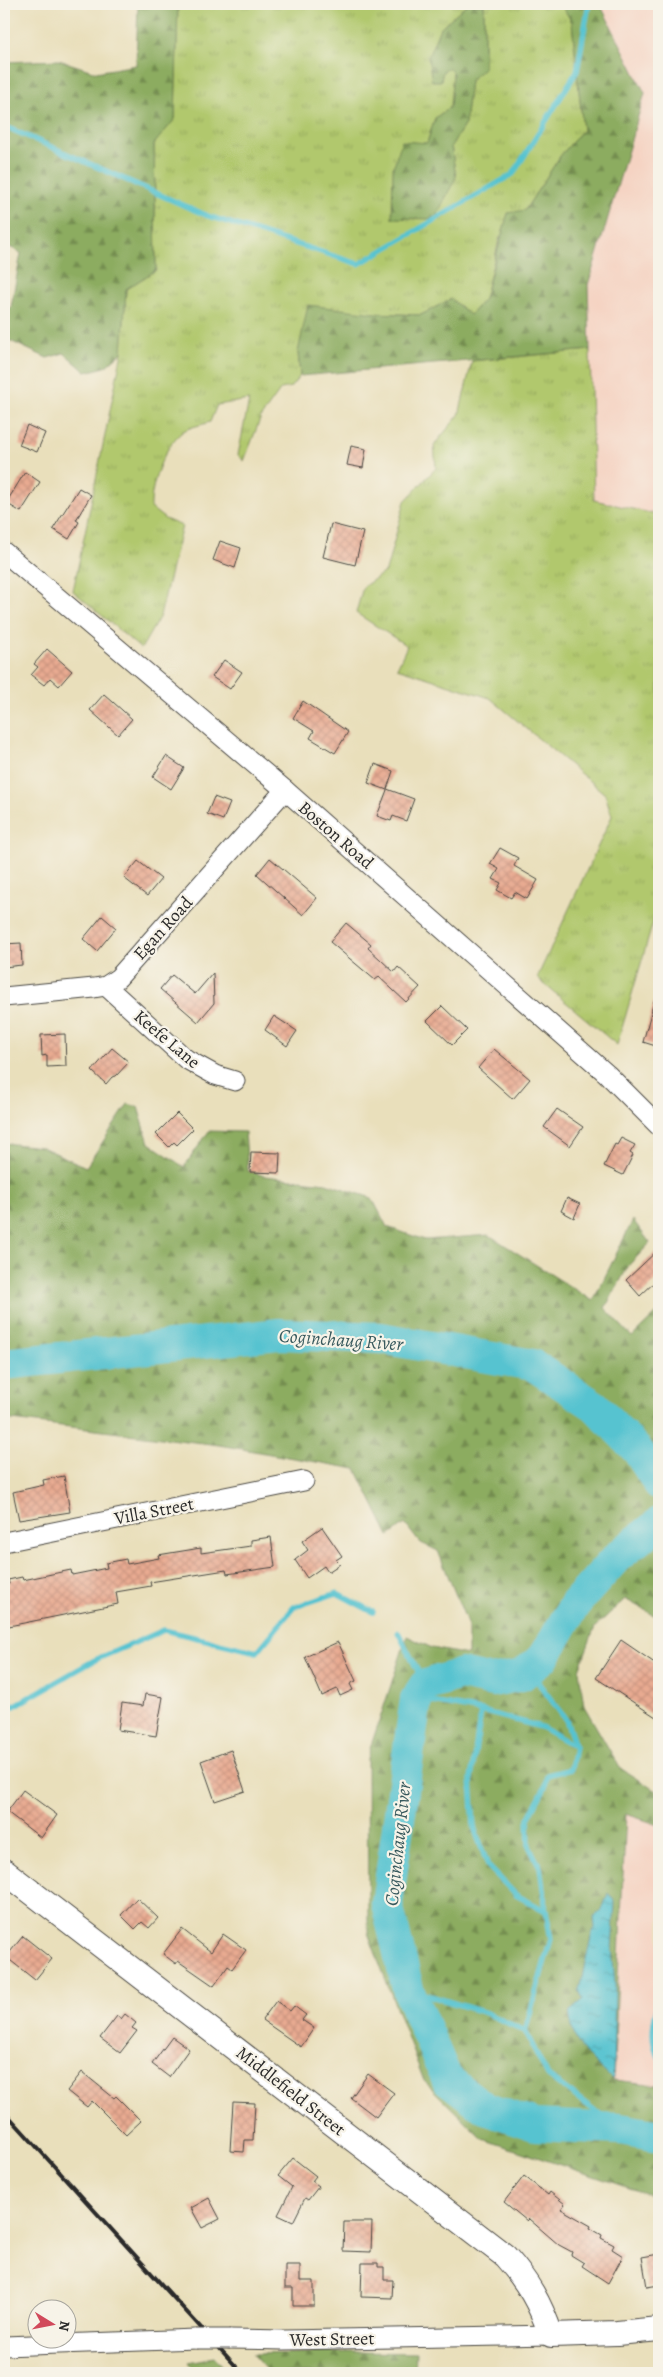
<svg xmlns="http://www.w3.org/2000/svg" width="663" height="2377" font-family="Alegreya,serif">
	<defs>
		<pattern id="grass-tufts" width="24" height="20" patternUnits="userSpaceOnUse" patternTransform="scale(1.25)"><rect width="24" height="20" fill="#b1c86d"/><path d="M3 7l-1-3M5 7V3M7 7l1-3M15 17l-1-3M17 17v-4M19 17l1-3" fill="none" stroke="#98ac5f"/></pattern>
		<pattern id="forest-firs" width="22" height="20" patternUnits="userSpaceOnUse" patternTransform="scale(1.25)"><rect width="22" height="20" fill="#8cac60"/><path d="M5 1l3.5 6h-7zM16 11l3.5 6h-7z" fill="#738c4f"/></pattern>
		<pattern id="water-ripples" width="26" height="14" patternUnits="userSpaceOnUse" patternTransform="scale(1.25)"><rect width="26" height="14" fill="#57c3d0"/><path d="M2 4q2-2 4 0t4 0M15 11q2-2 4 0t4 0" fill="none" stroke="#489fa9"/></pattern>
		<pattern id="building-cross-hatch" width="8" height="8" patternUnits="userSpaceOnUse" patternTransform="scale(1.25)"><rect width="8" height="8" fill="#e8aa91"/><path d="M0 0l8 8M0 8l8-8" fill="none" stroke="#c7927d"/></pattern>
	</defs>
	<rect width="100%" height="100%" fill="#f7f3e8"/>
	<filter id="ink" filterUnits="userSpaceOnUse"><feTurbulence type="fractalNoise" baseFrequency=".02" numOctaves="2"/><feDisplacementMap in="SourceGraphic" scale="10" xChannelSelector="R" yChannelSelector="G"/><feConvolveMatrix kernelMatrix="1 2 1 2 8 2 1 2 1" color-interpolation-filters="sRGB"/></filter>
	<filter id="wash" filterUnits="userSpaceOnUse"><feTurbulence type="fractalNoise" baseFrequency=".0096" numOctaves="4" result="noise"/><feDisplacementMap in="SourceGraphic" scale="20" xChannelSelector="R" yChannelSelector="G"/><feGaussianBlur stdDeviation="1.12" result="paint"/><feColorMatrix in="noise" values="0 0 0 0 0 0 0 0 0 0 0 0 0 0 0 0 0 1.4 0 .05"/><feComposite in="paint" operator="in"/></filter>
	<g filter="url(#wash)">
		<rect width="100%" height="100%" fill="#e9dfbb"/>
		<g fill="#f5d3c2">
			<polygon points="600,4 659,4 659,515 594,501 588,285 645,93"/>
			<polygon points="626,1813 659,1825 659,2085 613,2080"/>
		</g>
		<g fill="url(#grass-tufts)" stroke="#6e7a4c">
			<path d="M 178,4 L 467,4 L 440,28 L 443,71 L 448,68 L 453,73 L 450,107 L 435,118 L 427,143 L 456,177 L 451,146 L 465,124 L 470,80 L 484,68 L 484,4 L 561,4 L 572,22 L 583,130 L 561,155 L 525,210 L 500,237 L 484,299 L 470,315 L 451,299 L 421,315 L 374,313 L 298,352 L 300,376 L 291,387 L 281,389 L 261,417 L 244,461 L 238,455 L 249,400 L 217,405 L 210,422 C 202,425 187,427 181,433 C 163,448 150,486 151,508 L 165,519 L 182,526 L 160,616 L 141,649 L 73,591 L 122,352 L 126,289 L 156,270 L 154,143 L 175,119 Z"/>
			<polygon points="590,350 594,500 659,515 659,902 617,1045 537,978 612,816 605,794 490,698 397,668 407,646 356,613 363,587 386,571 405,501 436,468 434,445 459,415 472,361"/>
		</g>
		<g fill="url(#forest-firs)" stroke="#5c6c46">
			<polygon points="138,4 178,4 175,119 154,144 156,270 126,289 122,352 105,367 86,372 64,353 47,358 4,338 4,312 11,307 21,253 4,244 4,62 59,60 96,72 136,65"/>
			<polygon points="467,4 484,4 484,68 470,80 465,124 451,146 456,177 435,219 392,218 393,168 402,141 427,143 435,118 450,107 453,73 448,68 443,71 441,81 432,81 428,57 440,28"/>
			<polygon points="561,4 600,4 645,93 588,285 590,350 300,376 298,352 308,305 374,313 421,315 451,299 470,315 484,299 508,213 525,210 561,155 583,130 572,22"/>
			<polygon points="128,1104 138,1107 149,1143 184,1167 209,1131 245,1132 248,1171 265,1176 326,1183 372,1198 387,1227 425,1240 489,1235 593,1301 633,1220 650,1243 629,1265 605,1308 632,1337 659,1311 659,1618 625,1599 595,1627 579,1670 584,1706 620,1768 659,1793 659,1825 626,1814 613,2080 659,2085 659,2198 483,2139 424,2081 368,1933 367,1758 407,1636 432,1648 468,1655 468,1625 438,1551 419,1542 405,1524 389,1536 356,1469 219,1445 4,1419 4,1143 42,1147 86,1167"/>
			<polygon points="358,2352 416,2353 415,2373 269,2373 252,2354"/>
			<polygon points="215,2357 229,2373 196,2373 188,2362"/>
		</g>
		<path fill="url(#water-ripples)" stroke="#41777e" d="M 608,1893 L 615,1902 L 612,1949 L 615,1984 L 613,2080 C 588,2055 574,2050 569,2012 L 583,2000 L 579,1990 L 592,1933 L 595,1928 L 594,1917 L 602,1910 Z"/>
		<g fill="none" stroke-linecap="round" stroke-linejoin="round">
			<g stroke="#57c3d0" stroke-width="5.5">
				<polyline points="4,126 208,216 359,264 513,174 577,71 589,4"/>
				<polyline points="398,1632 425,1685"/>
				<polyline points="529,1670 566,1720 575,1746 571,1769 547,1775 545,1787 528,1819 529,1846 540,1867 546,1911"/>
				<polyline points="416,1699 481,1711 471,1779 474,1827 488,1866 516,1895 546,1911 551,1939 525,2031 548,2076 620,2129"/>
				<polyline points="4,1707 14,1706 95,1660 164,1630 257,1652 294,1607 337,1593 373,1612"/>
				<polyline points="481,1711 541,1727 575,1746"/>
				<polyline points="408,1989 486,2013 525,2031"/>
				<path d="M 657,2008 C 653,2023 650,2043 659,2056"/>
			</g>
			<g stroke="#57c3d0" stroke-width="32">
				<polyline points="4,1364 279,1334 381,1338 533,1365 595,1406 638,1451 659,1484"/>
				<polyline points="659,1523 616,1558 575,1604 544,1657 522,1675 492,1681 461,1674 425,1685 416,1699 387,1904 408,1989 447,2079 485,2108 535,2125 620,2129 659,2136"/>
			</g>
		</g>
		<g id="blocks">
			<g fill="url(#building-cross-hatch)">
				<polygon points="27,425 45,433 37,452 19,445"/>
				<polygon points="351,446 366,449 363,468 347,465"/>
				<polygon points="25,472 40,482 21,512 6,503"/>
				<polygon points="79,488 91,495 76,520 79,522 69,539 53,529"/>
				<polygon points="331,524 363,532 355,565 323,557"/>
				<polygon points="220,541 241,548 235,568 213,560"/>
				<polygon points="47,649 72,671 59,686 50,678 44,685 31,675 38,667 34,664"/>
				<polygon points="224,660 242,672 230,689 212,677"/>
				<polygon points="104,694 132,719 118,735 90,710"/>
				<polygon points="303,701 348,732 335,753 310,738 314,731 293,718"/>
				<polygon points="166,756 184,768 171,789 153,777"/>
				<polygon points="375,764 393,771 387,789 414,799 406,821 393,816 391,821 377,816 387,790 368,783"/>
				<polygon points="214,797 230,803 223,820 207,814"/>
				<polygon points="500,848 518,858 514,866 538,880 527,899 515,892 511,898 497,890 501,883 493,879 499,869 490,864"/>
				<polygon points="270,858 317,898 303,915 257,874"/>
				<polygon points="138,861 161,879 147,896 124,878"/>
				<polygon points="102,916 116,928 97,951 83,939"/>
				<polygon points="346,923 371,944 368,948 394,972 398,967 420,987 406,1002 379,977 375,980 330,942"/>
				<polygon points="21,943 22,965 4,967 4,944"/>
				<polygon points="213,973 214,1003 198,1022 160,989 172,975 195,994"/>
				<polygon points="655,998 659,998 659,1047 643,1042"/>
				<polygon points="442,1006 467,1030 452,1045 427,1021"/>
				<polygon points="274,1016 297,1031 287,1046 265,1030"/>
				<polygon points="65,1034 66,1066 47,1067 47,1055 42,1056 41,1035"/>
				<polygon points="112,1048 129,1062 116,1076 112,1077 106,1084 92,1071"/>
				<polygon points="494,1049 530,1079 513,1099 478,1068"/>
				<polygon points="557,1109 583,1127 570,1146 544,1127"/>
				<polygon points="177,1113 193,1129 177,1145 174,1142 169,1147 156,1134"/>
				<polygon points="621,1138 635,1145 630,1153 633,1155 623,1175 604,1166 615,1144 617,1145"/>
				<polygon points="251,1152 280,1153 279,1173 250,1172"/>
				<polygon points="567,1198 580,1204 574,1218 561,1211"/>
				<polygon points="659,1249 659,1278 640,1296 626,1280"/>
				<polygon points="64,1476 70,1512 19,1520 13,1492 44,1485 43,1480"/>
				<polygon points="322,1527 342,1556 336,1560 340,1564 328,1572 324,1566 307,1578 295,1560 308,1550 302,1541"/>
				<polygon points="271,1537 275,1567 227,1574 226,1570 150,1582 151,1586 116,1592 118,1604 4,1627 4,1585 9,1584 8,1580 22,1577 23,1580 71,1570 72,1575 107,1568 106,1563 126,1559 127,1564 159,1558 158,1555 201,1548 201,1553 251,1546 251,1540"/>
				<polygon points="621,1640 659,1666 659,1719 596,1678"/>
				<polygon points="338,1642 356,1681 350,1684 353,1690 340,1696 337,1689 322,1696 305,1657"/>
				<polygon points="145,1694 163,1697 156,1736 118,1730 122,1703 143,1706"/>
				<polygon points="231,1750 245,1791 215,1801 201,1761"/>
				<polygon points="23,1790 57,1815 41,1838 7,1812"/>
				<polygon points="137,1898 158,1918 149,1928 142,1922 135,1929 121,1915"/>
				<polygon points="182,1929 211,1952 223,1934 246,1950 232,1969 228,1966 214,1986 178,1961 176,1964 163,1954"/>
				<polygon points="23,1936 52,1959 35,1980 6,1957"/>
				<polygon points="276,2001 290,2011 294,2006 306,2015 302,2020 314,2028 301,2047 262,2020"/>
				<polygon points="125,2014 136,2023 132,2028 137,2031 120,2053 100,2038 117,2016 121,2019"/>
				<polygon points="172,2037 189,2049 169,2077 152,2064"/>
				<polygon points="82,2072 114,2098 116,2096 141,2121 126,2135 92,2101 87,2107 67,2091"/>
				<polygon points="368,2074 394,2093 376,2117 351,2098"/>
				<polygon points="233,2102 255,2103 253,2140 245,2140 244,2152 230,2151"/>
				<polygon points="293,2158 316,2176 312,2181 319,2186 308,2200 305,2198 293,2222 278,2215 292,2187 278,2176"/>
				<polygon points="524,2176 548,2195 550,2192 565,2204 561,2209 591,2226 590,2228 602,2235 601,2238 614,2245 612,2249 623,2256 608,2283 582,2266 584,2263 571,2255 572,2252 559,2245 529,2219 527,2221 504,2202"/>
				<polygon points="209,2198 220,2219 202,2228 191,2208"/>
				<polygon points="344,2222 372,2222 371,2252 343,2251"/>
				<polygon points="659,2254 659,2285 647,2287 642,2257"/>
				<polygon points="362,2263 378,2263 378,2267 384,2267 384,2280 393,2280 392,2298 361,2297"/>
				<polygon points="285,2265 300,2265 300,2281 314,2281 314,2306 293,2306 293,2288 285,2288"/>
			</g>
		</g>
	</g>
	<g filter="url(#ink)">
		<use href="#blocks" fill-opacity="0" stroke="#484641" stroke-width="1"/>
		<g fill="none" stroke-linecap="round" stroke-linejoin="round">
			<defs>
				<g id="minor">
					<polyline points="4,552 285,790 607,1074 659,1126"/>
					<polyline points="106,986 186,1059 215,1075 235,1081"/>
					<polyline points="4,997 94,988 106,986 118,978 285,790"/>
					<polyline points="4,1542 304,1481"/>
					<polyline points="230,2339 284,2340 551,2335"/>
					<polyline points="4,2346 196,2339"/>
				</g>
				<path id="major" d="M 4,1871 L 505,2256 C 528,2282 540,2303 551,2335 L 617,2333 L 659,2329"/>
			</defs>
			<use href="#minor" stroke="#484641" stroke-width="21"/>
			<use href="#major" stroke="#484641" stroke-width="26"/>
			<use href="#minor" stroke="#fff" stroke-width="19"/>
			<use href="#major" stroke="#fff" stroke-width="24"/>
			<polyline stroke="#2b2b2b" stroke-width="4" points="4,2111 242,2373"/>
			<defs>
				<polyline id="minor-bridge" points="196,2339 230,2339"/>
			</defs>
			<use href="#minor-bridge" stroke="#484641" stroke-width="21" stroke-linecap="butt"/>
			<use href="#minor-bridge" stroke="#fff" stroke-width="19"/>
		</g>
	</g>
	<g text-anchor="middle" stroke-width="4.5" stroke-linejoin="round" paint-order="stroke">
		<g font-size="18" fill="#2b2b2b" stroke="#f7f3e8">
			<text transform="translate(336 835) rotate(41)" y="6">Boston Road</text>
			<text transform="translate(163 928) rotate(-48)" y="6">Egan Road</text>
			<text transform="translate(167 1039) rotate(40)" y="6">Keefe Lane</text>
			<text transform="translate(154 1511) rotate(-11)" y="6">Villa Street</text>
			<text transform="translate(291 2091) rotate(38)" y="6">Middlefield Street</text>
			<text transform="translate(332 2339) rotate(-1)" y="6">West Street</text>
		</g>
		<g font-size="19" font-style="italic" fill="#38595d" stroke="#f7f3e8">
			<text transform="translate(341 1339) rotate(4)" y="7">Coginchaug River</text>
			<text transform="translate(397 1844) rotate(-84)" y="7">Coginchaug River</text>
		</g>
	</g>
	<rect width="663" height="2377" fill="none" stroke="#f7f3e8" stroke-width="20"/>
	<g transform="translate(52 2324) rotate(100)"><circle r="24" fill="#f7f3e8" stroke="#a5a39c"/>
	<path d="M0-4L9 19L0 12L-9 19Z" fill="#d1495b"/>
	<text y="-8" font-size="14" font-weight="bold" text-anchor="middle" fill="#2b2b2b">N</text>
	</g>
</svg>
